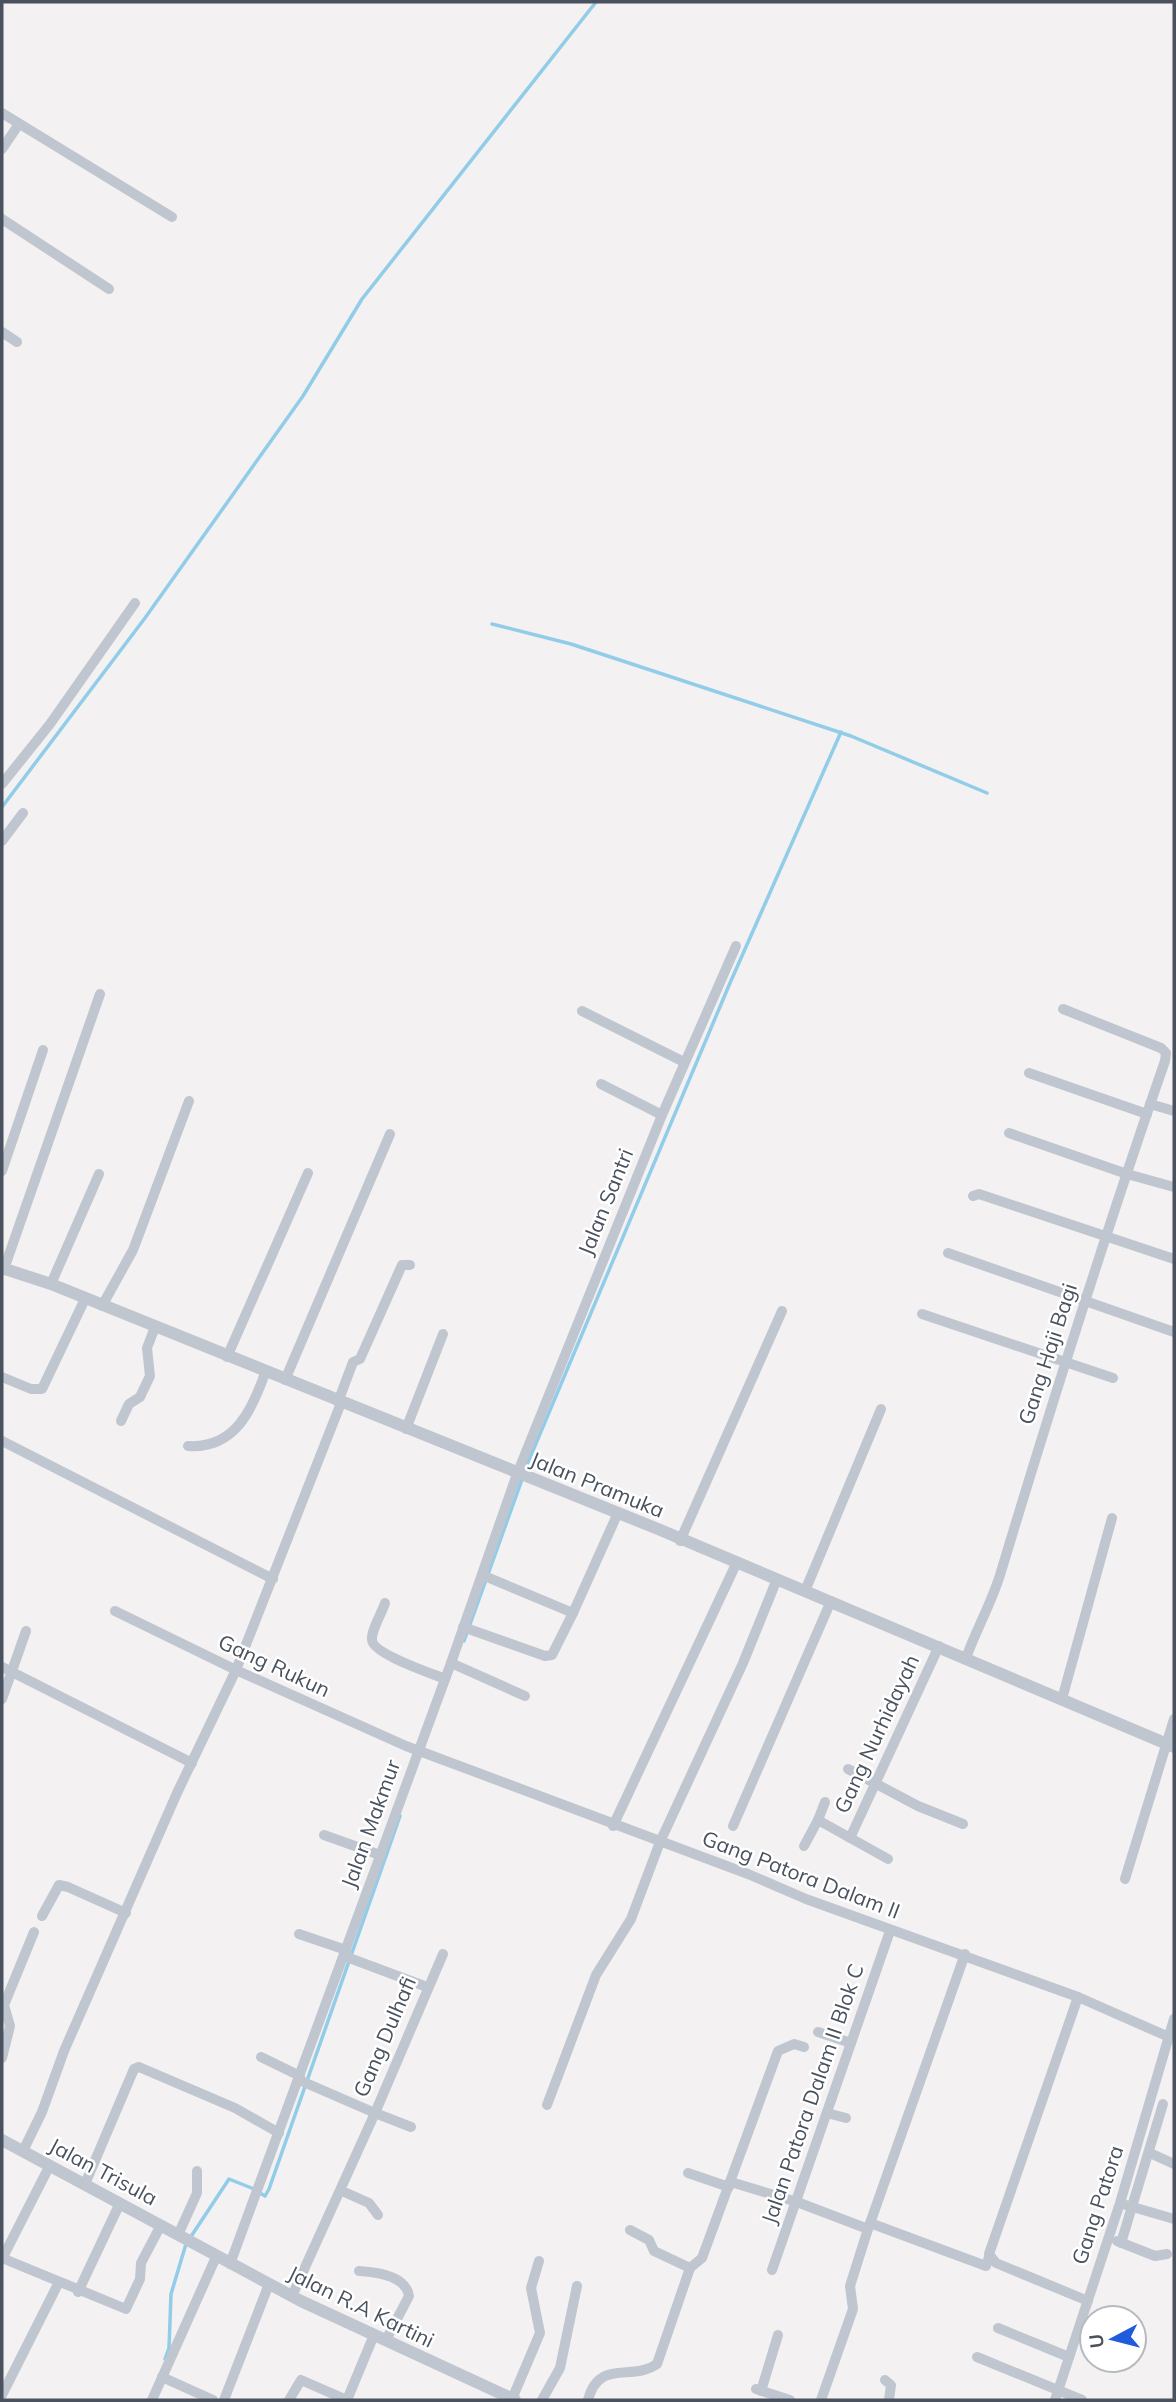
<svg xmlns="http://www.w3.org/2000/svg" width="1176" height="2402" font-family="Mulish,sans-serif">
	<rect width="100%" height="100%" fill="#f3f1f1"/>
	<g fill="none" stroke-linecap="round" stroke-linejoin="round">
		<g stroke="#91cce9" stroke-width="3.5">
			<polyline points="492,624 571,644 851,736 987,793"/>
			<polyline points="2,807 145,618 303,396 362,299 596,2"/>
			<polyline points="464,1641 529,1460 730,983 841,732"/>
			<polyline points="260,2193 265,2196 269,2189 400,1816"/>
			<polyline points="190,2238 229,2179 254,2189"/>
			<polyline points="165,2359 169,2348 171,2294 186,2244"/>
		</g>
		<g stroke="#c0c6cf" stroke-width="10">
			<polyline points="2,113 172,217"/>
			<polyline points="2,149 19,124"/>
			<polyline points="2,219 109,289"/>
			<polyline points="2,332 17,342"/>
			<polyline points="2,784 50,724 135,603"/>
			<polyline points="2,841 23,813"/>
			<polyline points="582,1011 684,1062"/>
			<polyline points="1029,1073 1147,1114"/>
			<polyline points="601,1084 662,1115"/>
			<polyline points="1150,1104 1174,1111"/>
			<polyline points="1009,1133 1127,1174 1174,1187"/>
			<polyline points="2,1171 43,1050"/>
			<polyline points="973,1196 979,1194 1174,1259"/>
			<polyline points="948,1253 1174,1332"/>
			<polyline points="4,1269 100,994"/>
			<polyline points="51,1284 99,1174"/>
			<polyline points="102,1306 133,1250 189,1101"/>
			<polyline points="922,1314 1113,1378"/>
			<polyline points="227,1357 308,1173"/>
			<polyline points="2,1377 31,1389 42,1389 85,1299"/>
			<polyline points="285,1380 390,1134"/>
			<polyline points="338,1402 353,1362 360,1359 402,1265 410,1265"/>
			<polyline points="121,1421 129,1404 140,1397 150,1376 147,1348 155,1327"/>
			<polyline points="406,1429 443,1334"/>
			<polyline points="2,1441 273,1579"/>
			<path d="M 188,1446 C 234,1449 252,1411 265,1373"/>
			<polyline points="680,1541 782,1311"/>
			<polyline points="482,1575 573,1613 617,1515"/>
			<polyline points="805,1591 881,1409"/>
			<path d="M 385,1603 C 382,1613 371,1630 372,1640 C 373,1654 431,1673 445,1679"/>
			<polyline points="115,1611 236,1670 406,1746 748,1874 806,1899 1078,1997 1169,2037"/>
			<polyline points="463,1627 545,1656 552,1655 573,1613"/>
			<path d="M 966,1658 C 976,1630 991,1604 1000,1575 C 1052,1403 1106,1231 1165,1061 L 1166,1053 L 1161,1048 L 1063,1009"/>
			<polyline points="451,1663 525,1696"/>
			<polyline points="2,1667 192,1763"/>
			<polyline points="2,1699 26,1631"/>
			<polyline points="1062,1699 1112,1518"/>
			<polyline points="848,1769 918,1806 963,1824"/>
			<polyline points="818,1820 825,1802"/>
			<polyline points="613,1826 737,1562"/>
			<polyline points="733,1826 831,1601"/>
			<polyline points="324,1835 380,1855"/>
			<polyline points="850,1838 939,1646"/>
			<polyline points="804,1846 818,1820 888,1859"/>
			<polyline points="1125,1879 1174,1719"/>
			<polyline points="42,1916 59,1885 68,1887 126,1913"/>
			<polyline points="299,1934 346,1950"/>
			<polyline points="344,1956 427,1987"/>
			<polyline points="1078,1997 989,2254 996,2263 1088,2301"/>
			<polyline points="818,2032 851,2043"/>
			<polyline points="261,2057 300,2076"/>
			<polyline points="2,2058 10,2026 4,2005 34,1932"/>
			<polyline points="299,2080 375,2113 443,1954"/>
			<polyline points="547,2105 596,1975 631,1919 660,1842 743,1663 777,1579"/>
			<polyline points="827,2113 846,2118"/>
			<polyline points="23,2151 42,2112 64,2051 177,1793 236,1670 341,1403"/>
			<polyline points="1150,2153 1174,2164"/>
			<polyline points="688,2173 729,2187"/>
			<polyline points="731,2182 797,2202 868,2229"/>
			<polyline points="85,2184 134,2069 139,2067 235,2108 279,2133"/>
			<polyline points="342,2191 369,2203 378,2215"/>
			<polyline points="1126,2205 1174,2219"/>
			<polyline points="870,2223 986,2266 989,2257"/>
			<polyline points="630,2230 649,2240 654,2251 690,2268"/>
			<polyline points="178,2235 197,2193 197,2171"/>
			<polyline points="1117,2241 1155,2256 1167,2254"/>
			<polyline points="1121,2243 1163,2104"/>
			<polyline points="2,2258 126,2309 140,2279 141,2263 161,2225"/>
			<polyline points="2,2259 50,2165"/>
			<polyline points="230,2264 451,1663 517,1474 662,1115 736,946"/>
			<polyline points="772,2270 890,1931"/>
			<path d="M 359,2271 C 376,2272 406,2276 409,2296 L 386,2340"/>
			<polyline points="78,2292 120,2203"/>
			<polyline points="292,2296 375,2113 411,2127"/>
			<polyline points="998,2328 1069,2357"/>
			<polyline points="977,2357 1082,2400"/>
			<polyline points="162,2377 213,2400"/>
			<polyline points="885,2380 891,2385 889,2400"/>
			<polyline points="756,2389 790,2400"/>
			<polyline points="761,2391 778,2335"/>
			<polyline points="2,2395 58,2284"/>
			<polyline points="512,2399 540,2333 531,2288 539,2261"/>
			<polyline points="152,2400 216,2257"/>
			<polyline points="224,2400 269,2284"/>
			<polyline points="289,2400 301,2380 347,2400"/>
			<polyline points="347,2400 374,2335"/>
			<polyline points="542,2400 560,2368 577,2286"/>
			<path d="M 588,2400 C 599,2358 632,2382 657,2364 L 690,2268 L 702,2258 L 778,2051 L 794,2044 L 804,2047"/>
			<polyline points="821,2400 853,2309 850,2286 868,2229 965,1954"/>
			<polyline points="1055,2400 1120,2203 1174,2019"/>
		</g>
		<g stroke="#c0c6cf" stroke-width="12">
			<polyline points="2,1268 51,1284 658,1529 1174,1747"/>
			<polyline points="2,2140 301,2301 515,2400"/>
		</g>
	</g>
	<g text-anchor="middle" stroke-width="5" stroke-linejoin="round" paint-order="stroke">
		<g font-size="21" fill="#49525e" stroke="#fff">
			<text transform="translate(606 1202) rotate(-68)" y="7">Jalan Santri</text>
			<text transform="translate(1048 1354) rotate(-72)" y="7">Gang Haji Bagi</text>
			<text transform="translate(597 1485) rotate(22)" y="7">Jalan Pramuka</text>
			<text transform="translate(274 1666) rotate(25)" y="7">Gang Rukun</text>
			<text transform="translate(877 1734) rotate(-65)" y="7">Gang Nurhidayah</text>
			<text transform="translate(371 1824) rotate(-70)" y="7">Jalan Makmur</text>
			<text transform="translate(801 1875) rotate(21)" y="7">Gang Patora Dalam II</text>
			<text transform="translate(385 2037) rotate(-67)" y="7">Gang Dulhafi</text>
			<text transform="translate(813 2094) rotate(-71)" y="7">Jalan Patora Dalam II Blok C</text>
			<text transform="translate(103 2172) rotate(28)" y="7">Jalan Trisula</text>
			<text transform="translate(1098 2205) rotate(-72)" y="7">Gang Patora</text>
			<text transform="translate(361 2307) rotate(26)" y="7">Jalan R.A Kartini</text>
		</g>
	</g>
	<rect width="1176" height="2402" fill="none" stroke="#49525e" stroke-width="7"/>
	<g transform="translate(1113 2339) rotate(263)"><circle r="33" fill="#ffffff" stroke="#b6babf" stroke-width="2"/>
	<path d="M0-5L12 26L0 18L-12 26Z" fill="#205bde"/>
	<text y="-10" font-size="19" font-weight="bold" text-anchor="middle" fill="#49525e">U</text>
	</g>
</svg>
